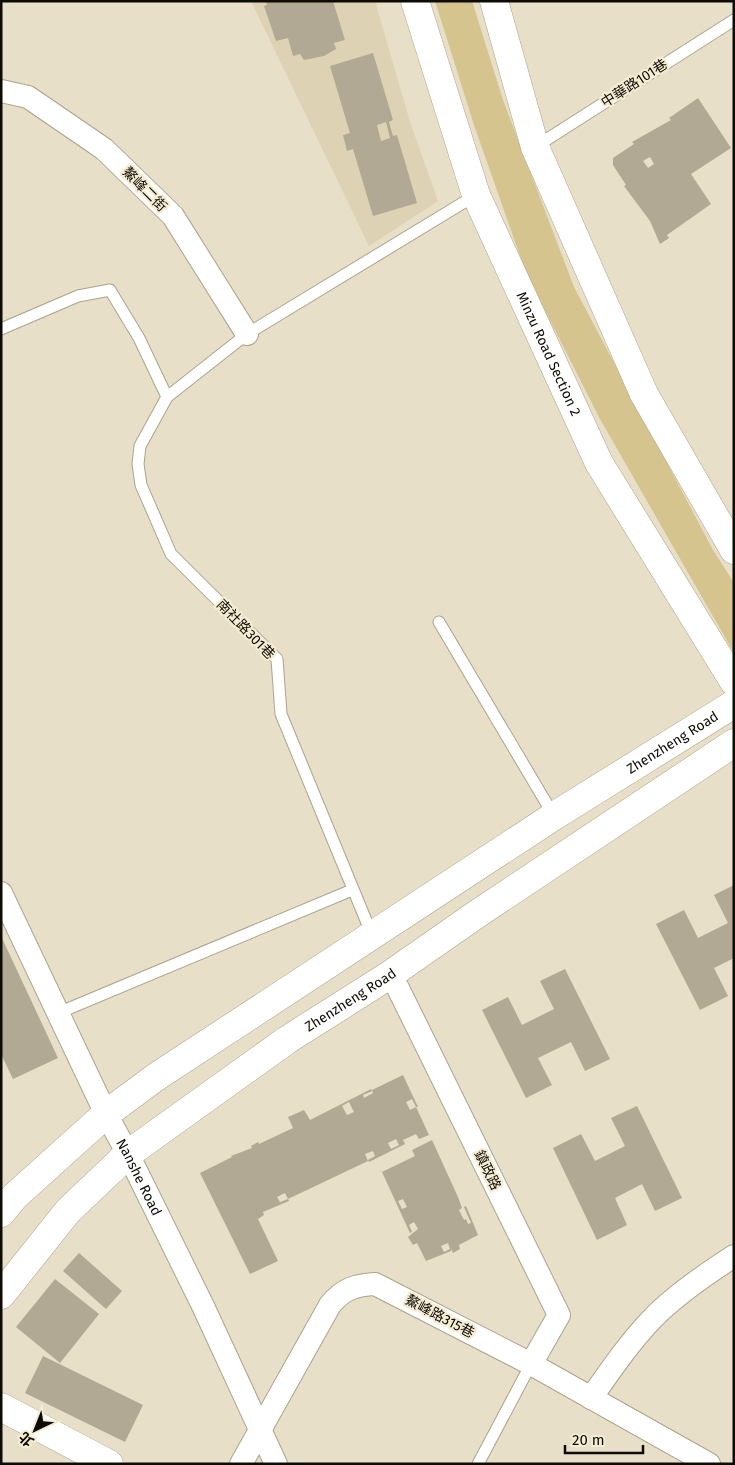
<svg xmlns="http://www.w3.org/2000/svg" width="735" height="1465" font-family="'Fira Sans','Noto Sans TC',sans-serif">
	<rect width="100%" height="100%" fill="#e7dfc7"/>
	<polygon fill="#ddd2b3" points="251,1 375,1 410,122 438,201 369,246"/>
	<polygon fill="#d6c48f" points="435,1 472,1 503,100 574,287 713,550 734,583 734,653 600,419 526,273 475,128"/>
	<g fill="#b1a993" fill-rule="evenodd">
		<polygon points="266,1 333,1 345,40 334,43 336,49 324,56 304,60 300,54 293,56 288,38 276,41 264,6 267,5"/>
		<path d="M 373,53 L 393,120 L 389,122 L 393,136 L 397,135 L 417,203 L 373,216 L 353,149 L 347,151 L 343,135 L 350,133 L 330,66 ZM 386,122 L 390,138 L 381,141 L 377,125 Z"/>
		<path d="M 698,98 L 731,148 L 691,174 L 711,204 L 667,235 L 669,238 L 660,244 L 650,221 L 624,186 L 626,185 L 613,165 L 613,158 L 634,144 L 632,142 L 671,120 L 669,118 ZM 650,157 L 654,164 L 648,168 L 643,161 Z"/>
		<polygon points="734,885 734,958 714,968 728,996 700,1010 656,924 684,910 698,938 728,923 714,895"/>
		<polygon points="1,936 58,1058 13,1079 1,1054"/>
		<polygon points="565,969 610,1059 585,1071 571,1042 538,1058 552,1085 526,1098 482,1010 508,997 522,1025 554,1009 540,981"/>
		<path d="M 403,1075 L 418,1107 L 416,1107 L 412,1099 L 406,1102 L 410,1110 L 416,1107 L 429,1135 L 419,1139 L 416,1134 L 403,1140 L 405,1144 L 369,1162 L 368,1160 L 375,1156 L 373,1151 L 365,1154 L 368,1161 L 288,1199 L 285,1193 L 277,1197 L 280,1202 L 288,1199 L 289,1201 L 263,1212 L 264,1215 L 258,1219 L 278,1261 L 250,1274 L 200,1173 L 232,1157 L 231,1156 L 252,1148 L 251,1146 L 258,1142 L 259,1144 L 293,1128 L 288,1117 L 304,1110 L 310,1120 L 371,1089 L 372,1091 L 363,1095 L 364,1098 L 373,1093 L 372,1090 ZM 349,1102 L 354,1112 L 347,1115 L 342,1106 ZM 396,1139 L 399,1145 L 391,1149 L 388,1143 Z"/>
		<polygon points="637,1106 682,1198 655,1211 642,1184 615,1198 627,1225 597,1240 553,1148 581,1134 595,1161 625,1146 611,1118"/>
		<path d="M 432,1140 L 458,1197 L 462,1208 L 459,1210 L 464,1220 L 466,1219 L 468,1224 L 471,1223 L 464,1207 L 466,1206 L 478,1235 L 459,1245 L 460,1249 L 453,1253 L 451,1249 L 451,1251 L 426,1261 L 417,1243 L 413,1245 L 408,1237 L 418,1229 L 414,1222 L 409,1225 L 412,1232 L 410,1233 L 382,1172 L 415,1156 L 412,1150 ZM 403,1199 L 407,1207 L 402,1209 L 398,1201 ZM 448,1243 L 450,1249 L 444,1252 L 441,1246 Z"/>
		<polygon points="79,1253 122,1291 106,1309 63,1271"/>
		<polygon points="55,1279 99,1314 60,1363 16,1327"/>
		<polygon points="43,1356 143,1405 125,1442 25,1393"/>
	</g>
	<g fill="none" stroke-linecap="round" stroke-linejoin="round">
		<defs>
			<g id="lane">
				<polyline points="535,147 734,20"/>
				<polyline points="1,329 78,296 110,290 139,338 167,397"/>
				<polyline points="439,622 554,816"/>
				<polyline points="372,935 281,714 277,659 171,554 141,485 138,464 140,446 167,397 247,334 476,195"/>
				<polyline points="58,1013 352,890"/>
				<polyline points="478,1464 531,1364"/>
			</g>
			<g id="street">
				<polyline points="1,91 28,97 104,149 173,216 247,334"/>
				<path id="s1" d="M 1,893 L 106,1114 L 128,1154 L 203,1306 L 276,1464"/>
				<polyline points="391,974 559,1315 531,1364"/>
				<path d="M 591,1398 C 610,1371 629,1343 652,1319 C 675,1295 706,1274 734,1256"/>
				<path d="M 241,1464 L 330,1305 C 343,1289 355,1285 375,1284 L 531,1364 L 709,1464"/>
			</g>
			<g id="secondary">
				<path id="s2" d="M 415,1 L 476,195 L 599,463 L 734,682"/>
				<polyline points="494,1 535,147 644,394 734,550"/>
				<path id="s3" d="M 1,1213 L 15,1196 L 106,1114 L 156,1077 L 554,816 L 734,704"/>
				<path id="s4" d="M 1,1295 L 68,1211 L 128,1154 L 287,1040 L 391,974 L 477,914 L 734,743"/>
				<polyline points="1,1407 109,1464"/>
			</g>
		</defs>
		<use href="#lane" stroke="#aba38d" stroke-width="13"/>
		<use href="#street" stroke="#aba38d" stroke-width="24"/>
		<use href="#secondary" stroke="#aba38d" stroke-width="29"/>
		<use href="#lane" stroke="#fff" stroke-width="11"/>
		<use href="#street" stroke="#fff" stroke-width="22"/>
		<use href="#secondary" stroke="#fff" stroke-width="28"/>
	</g>
	<g text-anchor="middle" stroke-width="4.5" stroke-linejoin="round" paint-order="stroke">
		<g font-size="14" fill="#0e0b04" stroke="#f5ecd4">
			<text transform="translate(634 83) rotate(-33)" y="5">中華路101巷</text>
			<text transform="translate(145 189) rotate(45)" y="5">鰲峰二街</text>
			<text dy="5" stroke="none"><textPath href="#s2" startOffset="378">Minzu Road Section 2</textPath></text>
			<text transform="translate(246 629) rotate(46)" y="5">南社路301巷</text>
			<text dy="5" stroke="none"><textPath href="#s3" startOffset="822">Zhenzheng Road</textPath></text>
			<text dy="5" stroke="none"><textPath href="#s4" startOffset="461">Zhenzheng Road</textPath></text>
			<text transform="translate(488 1170) rotate(64)" y="5">鎮政路</text>
			<text dy="5" stroke="none"><textPath href="#s1" startOffset="316">Nanshe Road</textPath></text>
			<text transform="translate(440 1316) rotate(28)" y="5">鰲峰路315巷</text>
		</g>
	</g>
	<rect width="735" height="1465" fill="none" stroke="#0e0b04" stroke-width="5"/>
	<g transform="translate(35 1430) rotate(223)" stroke="#f5ecd4" stroke-width="4" paint-order="stroke">
	<path d="M0-4L9 19L0 12L-9 19Z" fill="#0e0b04"/>
	<text y="-8" font-size="14" font-weight="bold" text-anchor="middle" fill="#0e0b04">北</text>
	</g>
	<path d="M565 1445v8h78v-8" fill="none" stroke="#0e0b04" stroke-width="2.5"/>
	<text x="572" y="1445" font-size="15" fill="#0e0b04" stroke="#f5ecd4" stroke-width="4" paint-order="stroke">20 m</text>
</svg>
